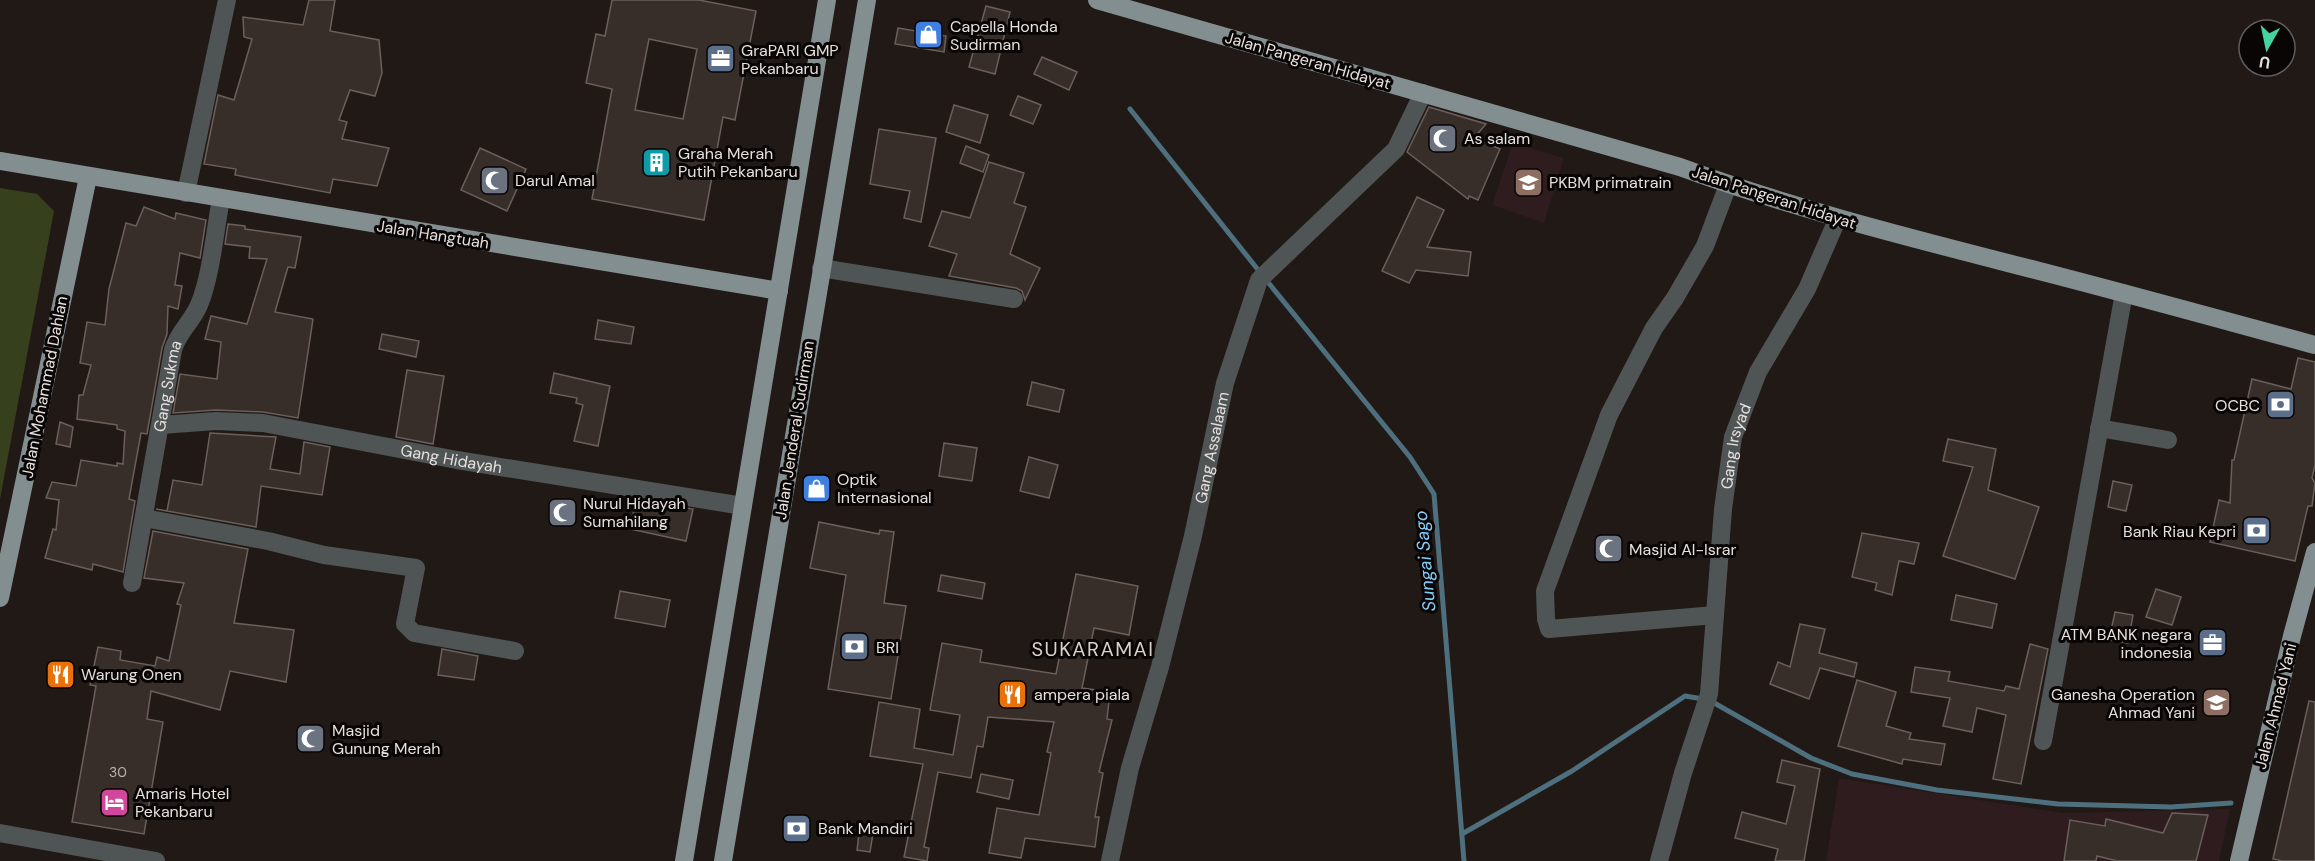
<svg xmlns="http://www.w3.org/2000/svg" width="2315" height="861" font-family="'DM Sans',sans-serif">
	<rect width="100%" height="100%" fill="#211915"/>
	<g fill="#2e1c1f">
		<polygon points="1513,143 1564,158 1544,223 1492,205"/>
		<polygon points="1839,778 2063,813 2230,809 2219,861 1826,861"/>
	</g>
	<polygon fill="#37401c" points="0,188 37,194 54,211 0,499"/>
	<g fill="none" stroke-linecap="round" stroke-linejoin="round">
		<g stroke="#4d6f7e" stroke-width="5">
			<polyline points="1130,109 1259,271"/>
			<polyline points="1267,281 1410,457 1434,494 1464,861"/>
			<polyline points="1462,834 1572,771 1685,696 1709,700 1811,758 1852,774 1937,790 2058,804 2171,807 2231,803"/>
		</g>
	</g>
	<g fill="#372e2a" stroke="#6a5f5b" stroke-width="1.5" fill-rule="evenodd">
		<polygon points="309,0 335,0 330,31 379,40 382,73 375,96 350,90 339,120 347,122 342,139 389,148 377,186 333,179 330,193 235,175 236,169 204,164 218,95 234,100 252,39 244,37 243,17 303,25"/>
		<path d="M 612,0 L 699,0 L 756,11 L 735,120 L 723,117 L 704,220 L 592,199 L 612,89 L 586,83 L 596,34 L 605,36 ZM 649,39 L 697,49 L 683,119 L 635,110 Z"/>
		<polygon points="986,6 1010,12 995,74 969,67"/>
		<polygon points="898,28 946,36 944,52 895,44"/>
		<polygon points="1042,57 1077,72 1069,90 1034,74"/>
		<polygon points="1018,96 1041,105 1033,124 1010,115"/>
		<polygon points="954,105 988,115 980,143 946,132"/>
		<polygon points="1429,107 1486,124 1474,138 1500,149 1478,200 1469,196 1468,199 1407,152"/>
		<polygon points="879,129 936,138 921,222 904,218 910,191 870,184"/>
		<polygon points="966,146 989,155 983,172 960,163"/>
		<polygon points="480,148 526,169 507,211 461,190"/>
		<polygon points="989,162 1024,173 1014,203 1026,207 1010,254 1040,268 1025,300 1022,291 1016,288 949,276 957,254 929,246 942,211 970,218"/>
		<polygon points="1417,197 1444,210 1427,247 1471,252 1468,276 1416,270 1409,283 1382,271"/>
		<polygon points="144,207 175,219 176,213 206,220 200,258 180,253 175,285 182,286 178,309 168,306 167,334 162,348 147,434 141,433 129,499 135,501 123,572 93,564 92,570 45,558 53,529 56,530 59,500 46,498 52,482 76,486 81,460 117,466 117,463 123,464 125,431 117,429 117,425 77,419 79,395 83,395 91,365 80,363 87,322 105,325 109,289 126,223 136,226"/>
		<polygon points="228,224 245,226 245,229 301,237 295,268 288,267 275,312 313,319 298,418 263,412 216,410 173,413 180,374 217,379 221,342 205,339 211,316 247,324 267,259 249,258 250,247 225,244"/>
		<polygon points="598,320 634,327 631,344 595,339"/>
		<polygon points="382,334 419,341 416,357 379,349"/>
		<polygon points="2298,358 2315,362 2315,465 2312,478 2315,483 2312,506 2308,506 2295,561 2210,542 2219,500 2230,503 2232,460 2234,460 2252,379 2291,389"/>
		<polygon points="407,370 444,376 433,444 396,437"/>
		<polygon points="554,373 610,386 598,446 574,441 583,405 576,403 577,398 550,393"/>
		<polygon points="1032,382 1064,390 1059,412 1027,405"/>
		<polygon points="60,422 73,427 70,447 56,444"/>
		<polygon points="210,433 276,437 270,469 300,474 304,442 330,447 322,495 261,486 256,527 156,509 167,511 173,480 202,485"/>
		<polygon points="1948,439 1996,449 1988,490 2039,507 2015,579 1943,556 1973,467 1943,461"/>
		<polygon points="944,443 977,448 972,481 939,476"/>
		<polygon points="1029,457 1058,465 1049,498 1020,491"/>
		<polygon points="2113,481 2132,485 2126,511 2108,507"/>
		<polygon points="636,500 693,509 686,541 630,529"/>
		<polygon points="819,522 879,534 880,530 894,532 884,603 906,606 891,699 828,689 846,575 810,568"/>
		<polygon points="153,531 248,549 234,623 294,630 286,682 230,671 220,710 151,691 147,719 163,722 144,834 72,822 96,686 90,685 98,647 121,651 120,660 155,666 157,657 169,661 181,605 177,604 184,583 144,578"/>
		<polygon points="1862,533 1919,543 1914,564 1899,561 1892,595 1875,590 1877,583 1852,577"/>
		<polygon points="1076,574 1138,586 1129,635 1094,628 1082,688 1110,692 1107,719 1112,720 1099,772 1103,773 1095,817 1099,817 1095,847 1025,838 1021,858 989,853 997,808 1039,815 1051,753 1047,752 1054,722 988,717 983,747 977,746 971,778 938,772 924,847 929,848 927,861 904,857 923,764 870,756 879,702 920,709 914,748 953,755 960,715 930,710 942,643 982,650 980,662 1056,674"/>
		<polygon points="941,575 985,583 982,599 938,591"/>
		<polygon points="2156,589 2181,597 2172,625 2146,617"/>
		<polygon points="620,591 670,600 665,627 615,618"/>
		<polygon points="1956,595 1997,604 1992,628 1951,620"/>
		<polygon points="2115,612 2133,615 2128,643 2109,640"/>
		<polygon points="1800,624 1825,629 1819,653 1857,663 1854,677 1820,668 1809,699 1770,684 1778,662 1790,667"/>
		<polygon points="2030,644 2048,649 2021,784 1993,779 2006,715 1977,708 1972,732 1943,726 1950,698 1911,692 1915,667 1950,672 1948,681 2004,691 2006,686 2019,689"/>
		<polygon points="442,649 478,656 474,680 438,675"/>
		<polygon points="1857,680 1896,692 1886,726 1911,733 1909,739 1945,744 1941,765 1903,759 1902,764 1838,746"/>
		<polygon points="2309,701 2315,702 2315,861 2282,861 2273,859"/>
		<polygon points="1782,760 1820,769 1804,861 1775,861 1778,849 1735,838 1742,812 1786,824 1795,786 1777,782"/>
		<polygon points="981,774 1013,780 1009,799 977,792"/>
		<polygon points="2172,813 2208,815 2196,861 2117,861 2097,856 2096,861 2064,861 2070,820 2105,826 2106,819 2163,833"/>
		<polygon points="860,825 874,827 870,852 857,850"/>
	</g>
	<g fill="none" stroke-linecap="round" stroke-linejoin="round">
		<g stroke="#4f5455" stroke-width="18">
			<polyline points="186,193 227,0"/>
			<polyline points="821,268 1014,299"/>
			<path id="s1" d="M 161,425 L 216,421 L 263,423 L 457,460 L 743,506"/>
			<polyline points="2099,428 2168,440"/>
			<polyline points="144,518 268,541 324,555 416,568 405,624 414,633 515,651"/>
			<path id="s2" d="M 132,583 L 173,350 C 178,332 192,322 199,305 C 211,277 215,230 221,199"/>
			<polyline points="1715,615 1549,629 1546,619 1545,591 1609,415 1654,328 1675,298 1705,246 1728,185"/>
			<polyline points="2043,741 2124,293"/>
			<polyline points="0,833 156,861"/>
			<path id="s3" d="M 1110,861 L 1130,768 L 1160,667 L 1193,536 L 1225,383 L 1259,280 L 1396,149 L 1423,93"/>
			<path id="s4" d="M 1659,861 L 1683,773 L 1709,694 L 1723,509 L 1733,437 L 1758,372 L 1807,289 L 1837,220"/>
		</g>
		<g stroke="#838e90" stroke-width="18">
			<path d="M 1097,0 L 1680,167 C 1800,211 1923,241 2047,273 C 2136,296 2226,321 2315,345"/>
			<polyline points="0,161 779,291"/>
			<polyline points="0,598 88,177"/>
			<polyline points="684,861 827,0"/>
			<polyline points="723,861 867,0"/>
			<polyline points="2239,861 2292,636 2315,552"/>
		</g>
	</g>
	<defs>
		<symbol id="shop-square" viewBox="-11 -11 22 22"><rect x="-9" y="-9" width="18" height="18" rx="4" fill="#3f7fe0" stroke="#080504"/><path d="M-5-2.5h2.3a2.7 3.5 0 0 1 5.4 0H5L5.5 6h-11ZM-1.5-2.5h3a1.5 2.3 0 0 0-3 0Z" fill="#fff"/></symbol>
		<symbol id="office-square" viewBox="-11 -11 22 22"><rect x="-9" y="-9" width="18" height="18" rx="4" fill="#5c6f8a" stroke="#080504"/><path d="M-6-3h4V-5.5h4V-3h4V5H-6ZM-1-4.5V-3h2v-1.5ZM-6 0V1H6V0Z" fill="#fff"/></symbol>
		<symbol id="mosque-square" viewBox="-11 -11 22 22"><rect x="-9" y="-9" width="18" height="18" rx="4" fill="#6b7280" stroke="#080504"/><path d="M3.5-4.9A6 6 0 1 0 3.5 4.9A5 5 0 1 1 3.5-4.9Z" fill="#fff"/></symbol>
		<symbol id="building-square" viewBox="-11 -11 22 22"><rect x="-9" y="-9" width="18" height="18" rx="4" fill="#0f9aa8" stroke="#080504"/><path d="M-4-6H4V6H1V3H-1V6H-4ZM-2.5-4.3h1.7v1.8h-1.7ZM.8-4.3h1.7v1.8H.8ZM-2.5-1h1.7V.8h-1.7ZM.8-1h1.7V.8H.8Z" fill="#fff"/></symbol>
		<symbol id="university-square" viewBox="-11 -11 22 22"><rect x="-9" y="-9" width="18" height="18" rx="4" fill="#8d6e63" stroke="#080504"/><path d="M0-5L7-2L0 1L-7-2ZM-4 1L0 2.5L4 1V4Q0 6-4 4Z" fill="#fff"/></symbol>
		<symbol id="bank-square" viewBox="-11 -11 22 22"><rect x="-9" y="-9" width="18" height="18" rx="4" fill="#5c6f8a" stroke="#080504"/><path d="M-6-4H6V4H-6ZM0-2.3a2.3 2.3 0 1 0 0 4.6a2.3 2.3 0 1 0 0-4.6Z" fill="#fff"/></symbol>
		<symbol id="restaurant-square" viewBox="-11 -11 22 22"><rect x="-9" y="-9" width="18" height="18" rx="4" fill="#e8710a" stroke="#080504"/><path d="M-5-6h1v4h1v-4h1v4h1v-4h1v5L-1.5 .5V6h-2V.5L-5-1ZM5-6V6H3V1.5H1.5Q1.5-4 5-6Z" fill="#fff"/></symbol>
		<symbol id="school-square" viewBox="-11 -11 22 22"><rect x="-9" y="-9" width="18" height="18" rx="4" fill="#8d6e63" stroke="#080504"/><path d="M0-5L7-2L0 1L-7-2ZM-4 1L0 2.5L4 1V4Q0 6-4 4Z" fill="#fff"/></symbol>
		<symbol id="hotel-square" viewBox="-11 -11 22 22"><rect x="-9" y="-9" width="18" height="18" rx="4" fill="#d1479c" stroke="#080504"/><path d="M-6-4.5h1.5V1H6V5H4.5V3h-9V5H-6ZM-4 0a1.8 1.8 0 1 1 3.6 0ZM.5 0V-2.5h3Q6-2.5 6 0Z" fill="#fff"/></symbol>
	</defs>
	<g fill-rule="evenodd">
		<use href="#shop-square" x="912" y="18" width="33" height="33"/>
		<use href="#office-square" x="704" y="42" width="33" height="33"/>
		<use href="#mosque-square" x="1426" y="122" width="33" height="33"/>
		<use href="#building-square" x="640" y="146" width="33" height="33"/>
		<use href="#mosque-square" x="478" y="164" width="33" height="33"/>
		<use href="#university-square" x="1512" y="166" width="33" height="33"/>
		<use href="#bank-square" x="2264" y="388" width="33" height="33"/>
		<use href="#shop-square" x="800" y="472" width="33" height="33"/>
		<use href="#mosque-square" x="546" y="496" width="33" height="33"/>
		<use href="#bank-square" x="2240" y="514" width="33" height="33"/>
		<use href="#mosque-square" x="1592" y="532" width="33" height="33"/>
		<use href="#office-square" x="2196" y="626" width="33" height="33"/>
		<use href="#bank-square" x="838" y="630" width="33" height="33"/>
		<use href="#restaurant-square" x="44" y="658" width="33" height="33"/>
		<use href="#restaurant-square" x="996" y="678" width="33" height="33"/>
		<use href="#school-square" x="2200" y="686" width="33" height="33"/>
		<use href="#mosque-square" x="294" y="722" width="33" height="33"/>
		<use href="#hotel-square" x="98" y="786" width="33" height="33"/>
		<use href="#bank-square" x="780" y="812" width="33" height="33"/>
	</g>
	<g text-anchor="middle" stroke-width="6" stroke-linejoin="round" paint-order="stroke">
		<g font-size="14" fill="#bab4b0">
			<text x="118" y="777">30</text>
		</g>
		<g font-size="16" fill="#e6e0dd" stroke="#080504" text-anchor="start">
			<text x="950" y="32">Capella Honda<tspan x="950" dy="18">Sudirman</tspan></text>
			<text x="741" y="56">GraPARI GMP<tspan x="741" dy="18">Pekanbaru</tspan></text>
			<text x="1464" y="144">As salam</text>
			<text x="678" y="159">Graha Merah<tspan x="678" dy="18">Putih Pekanbaru</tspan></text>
			<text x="515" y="186">Darul Amal</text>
			<text x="1549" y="188">PKBM primatrain</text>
			<text x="2260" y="411" text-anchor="end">OCBC</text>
			<text x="837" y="485">Optik<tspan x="837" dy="18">Internasional</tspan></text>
			<text x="583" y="509">Nurul Hidayah<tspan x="583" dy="18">Sumahilang</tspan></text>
			<text x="2236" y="537" text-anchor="end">Bank Riau Kepri</text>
			<text x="1629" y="555">Masjid Al-Israr</text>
			<text x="2192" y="640" text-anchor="end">ATM BANK negara<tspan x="2192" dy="18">indonesia</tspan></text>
			<text x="876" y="653">BRI</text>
			<text x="81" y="680">Warung Onen</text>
			<text x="1034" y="700">ampera piala</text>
			<text x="2195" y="700" text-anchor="end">Ganesha Operation<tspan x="2195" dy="18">Ahmad Yani</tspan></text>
			<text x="332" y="736">Masjid<tspan x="332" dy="18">Gunung Merah</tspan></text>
			<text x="135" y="799">Amaris Hotel<tspan x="135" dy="18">Pekanbaru</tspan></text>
			<text x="818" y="834">Bank Mandiri</text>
		</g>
		<g font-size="16" fill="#e6e0dd" stroke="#080504">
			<text transform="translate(1308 60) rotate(16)" y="6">Jalan Pangeran Hidayat</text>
			<text transform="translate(1774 197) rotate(18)" y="6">Jalan Pangeran Hidayat</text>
			<text transform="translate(433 234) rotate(9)" y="6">Jalan Hangtuah</text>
			<text transform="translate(44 387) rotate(-79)" y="6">Jalan Mohammad Dahlan</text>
			<text dy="6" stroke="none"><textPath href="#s2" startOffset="200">Gang Sukma</textPath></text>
			<text transform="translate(794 430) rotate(-81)" y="6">Jalan Jenderal Sudirman</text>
			<text dy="6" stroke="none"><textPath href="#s4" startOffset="424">Gang Irsyad</textPath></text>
			<text dy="6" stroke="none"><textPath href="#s3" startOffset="426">Gang Assalaam</textPath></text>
			<text dy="6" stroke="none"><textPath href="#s1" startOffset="294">Gang Hidayah</textPath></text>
			<text transform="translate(2275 706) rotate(-76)" y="6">Jalan Ahmad Yani</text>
		</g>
		<g font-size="18" font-style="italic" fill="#85cefa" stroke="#080504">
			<text transform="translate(1425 561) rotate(-95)" y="6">Sungai Sago</text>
		</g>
		<g font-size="20" letter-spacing="1.5" fill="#dcd0cb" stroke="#080504">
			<text x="1093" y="656">SUKARAMAI</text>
		</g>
	</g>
	<g transform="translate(2267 48) rotate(189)"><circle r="28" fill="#080504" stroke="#615d5b" stroke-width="1.5"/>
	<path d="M0-4.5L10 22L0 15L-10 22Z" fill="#44d49f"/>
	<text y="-9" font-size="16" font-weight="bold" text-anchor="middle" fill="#e6e0dd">U</text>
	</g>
</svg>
